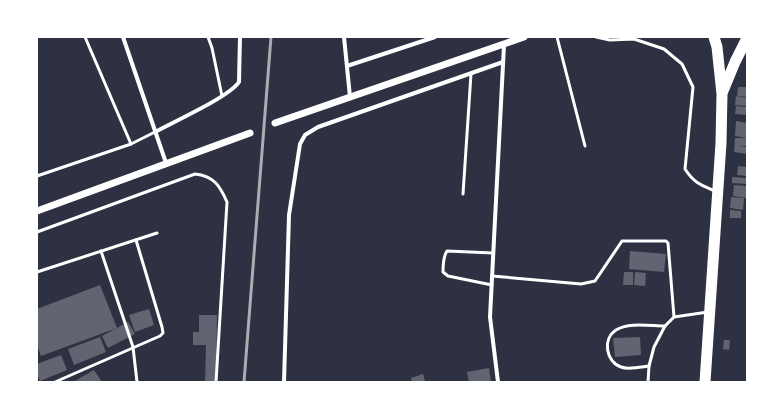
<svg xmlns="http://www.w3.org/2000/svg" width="784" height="419" font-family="'Exo 2',sans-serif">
	<rect width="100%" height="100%" fill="#2d3142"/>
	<g fill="#626471">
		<polygon points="738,87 747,87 747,97 737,96"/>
		<polygon points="736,96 747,98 747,106 735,105"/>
		<polygon points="736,106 747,107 747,115 735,114"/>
		<polygon points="736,121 747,123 747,138 735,136"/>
		<polygon points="735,138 747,138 747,146 738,146 747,147 747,154 734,152"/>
		<polygon points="738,166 747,167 747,176 737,175"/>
		<polygon points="732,177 747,178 747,184 732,183"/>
		<polygon points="734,185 747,186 746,198 733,196"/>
		<polygon points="731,197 744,198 743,210 730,208"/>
		<polygon points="730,210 741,211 741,218 730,218"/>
		<polygon points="630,251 666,254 664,272 629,269"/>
		<polygon points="624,272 633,272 633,285 623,285"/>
		<polygon points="635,272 646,273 645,286 634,285"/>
		<polygon points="100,285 117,328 41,356 37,345 37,309"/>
		<polygon points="149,309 154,325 135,332 129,315"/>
		<polygon points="199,315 217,315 216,382 205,382 206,345 193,345 193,332 199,332"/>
		<polygon points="128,322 135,334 108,348 102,336"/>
		<polygon points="100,337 106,352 74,365 68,349"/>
		<polygon points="640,337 641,355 615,357 613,338"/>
		<polygon points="724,340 730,340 729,350 723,349"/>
		<polygon points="61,355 67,370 40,381 37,374 37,364"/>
		<polygon points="489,368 491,382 469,382 467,372"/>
		<polygon points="94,370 102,382 73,382"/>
		<polygon points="423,374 425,381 412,382 411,378"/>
	</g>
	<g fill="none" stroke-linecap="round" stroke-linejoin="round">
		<g stroke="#fff" stroke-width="3">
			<polyline points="85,37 131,144"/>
			<polyline points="208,37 212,48 222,96"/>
			<polyline points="557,37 585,146"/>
			<path d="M 596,37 L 610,40 L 634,39 L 664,49 L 682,64 L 693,87 L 685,169 C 694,183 701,185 715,191"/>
			<polyline points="37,176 131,144 155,132"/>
			<polyline points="463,194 471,74"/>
			<path d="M 37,232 L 195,174 C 214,176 220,186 227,202 L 216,382"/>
			<polyline points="101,251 133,347 137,382"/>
			<polyline points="37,272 157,233"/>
			<polyline points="492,276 581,284 595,281 622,241 666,241 668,243 674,317"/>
			<path d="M 492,285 L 448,276 L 443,272 C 443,265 443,257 447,251 L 493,253"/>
			<path d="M 649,366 C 641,367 628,370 621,367 C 606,362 602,339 616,330 C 628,322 651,326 665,326"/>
			<polyline points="55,382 160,336 163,333 162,327 136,240"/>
			<polyline points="648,382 649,366 654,347 665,326 674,317 708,312"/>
		</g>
		<g stroke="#fff" stroke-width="4">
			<polyline points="123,37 166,163"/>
			<polyline points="344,37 350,97"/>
			<polyline points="347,66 435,37"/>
			<path d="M 155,132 C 173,122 229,97 239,82 L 240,37"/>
			<polyline points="284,382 289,215 300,144 305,135 318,127 503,62"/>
			<polyline points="498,382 490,317 504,45"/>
		</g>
		<g stroke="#fff" stroke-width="7">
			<polyline points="275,123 524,37"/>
			<polyline points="37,211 250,133"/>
		</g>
		<g stroke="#fff" stroke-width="11">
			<polyline points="723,91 735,62 747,38"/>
			<polyline points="705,382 721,143 722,94 717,47 714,37"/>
		</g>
		<polyline stroke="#abadb3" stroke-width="3" points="244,382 271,37"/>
	</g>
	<rect width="784" height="419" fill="none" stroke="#ffffff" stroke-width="76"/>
</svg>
